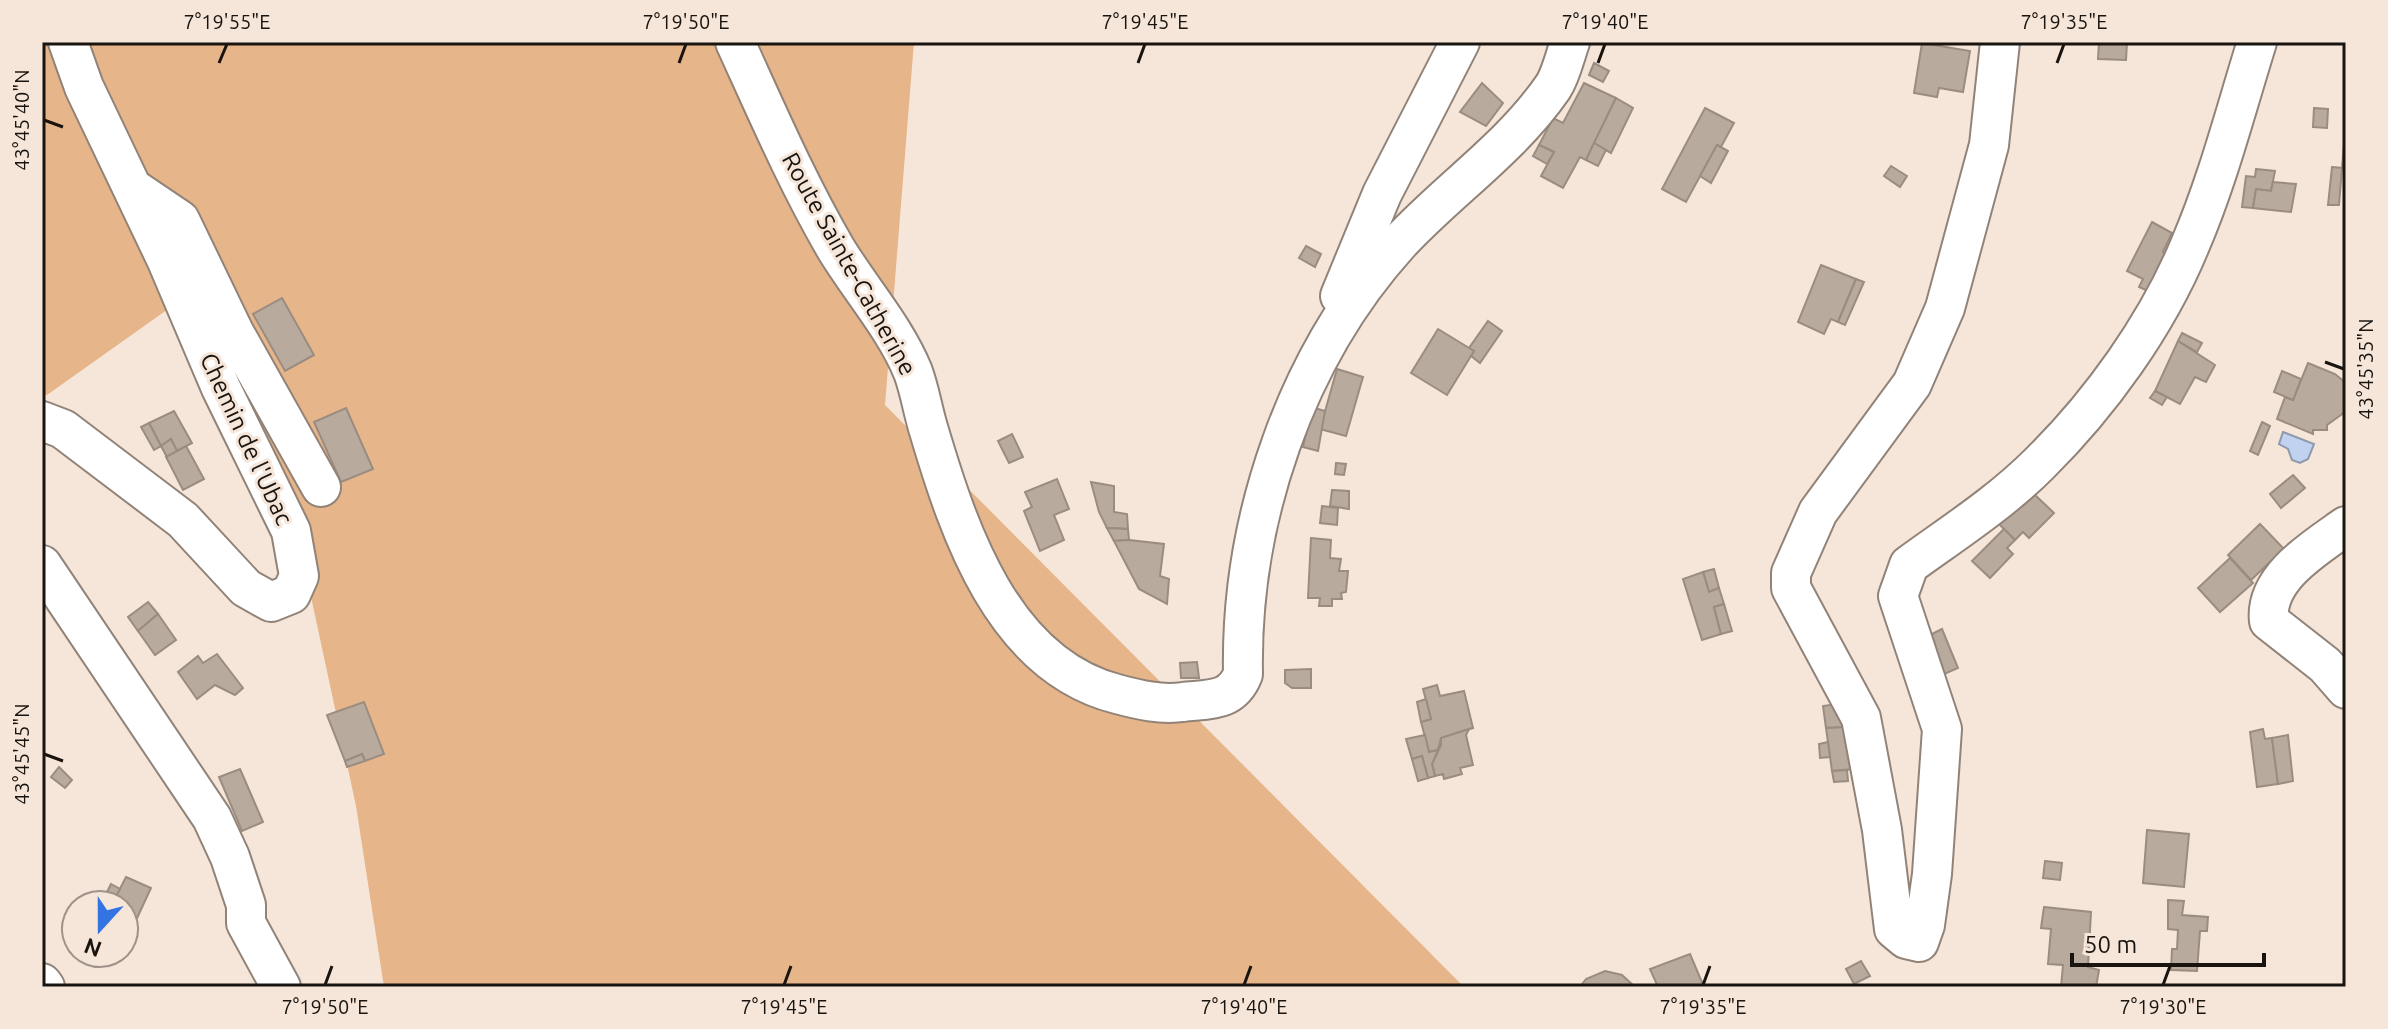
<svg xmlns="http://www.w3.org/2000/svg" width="2388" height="1029" font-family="Ubuntu,sans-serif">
	<rect width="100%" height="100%" fill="#f6e6da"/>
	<polygon fill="#e7b58a" points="42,42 914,42 885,405 1464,987 384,987 356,806 308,583 202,285 47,395 42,394"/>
	<polygon fill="#c0d2f0" stroke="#8e99ac" stroke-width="2" points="2283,432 2314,444 2308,459 2300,463 2292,460 2288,449 2279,444"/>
	<g fill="#b9aa9e" stroke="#9a8c80" stroke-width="2">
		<polygon points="2099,42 2127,42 2126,60 2098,59"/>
		<polygon points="1922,43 1970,51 1963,92 1939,88 1937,97 1914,93"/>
		<polygon points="1594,63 1609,71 1603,82 1589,75"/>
		<polygon points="1482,83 1503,103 1486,126 1460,112"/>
		<polygon points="1584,83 1616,98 1586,160 1580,157 1563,188 1541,176 1554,152 1539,145 1553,118 1563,123"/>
		<polygon points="1616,98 1633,108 1611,153 1594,143"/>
		<polygon points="1705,108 1734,123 1721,147 1717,145 1686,202 1662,189"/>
		<polygon points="2314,108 2328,109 2327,128 2313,127"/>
		<polygon points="2345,132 2346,132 2346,168 2342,168"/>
		<polygon points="1594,143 1606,150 1598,166 1586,160"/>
		<polygon points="1539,145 1554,152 1547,164 1533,156"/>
		<polygon points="1717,145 1728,151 1711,183 1700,176"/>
		<polygon points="1891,166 1907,176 1900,187 1884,176"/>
		<polygon points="2332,167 2342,168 2339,205 2328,205"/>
		<polygon points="2256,169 2275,171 2271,191 2256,189 2253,208 2242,207 2246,176 2255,177"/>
		<polygon points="2273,182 2296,184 2291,212 2253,208 2256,189 2271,191"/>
		<polygon points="2152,222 2172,233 2163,252 2166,254 2148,291 2139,287 2143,279 2127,271"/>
		<polygon points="1306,246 1321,254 1315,267 1299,258"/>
		<polygon points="1821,265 1856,279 1838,322 1831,319 1824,334 1798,322"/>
		<polygon points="1856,279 1864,282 1845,325 1838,322"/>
		<polygon points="282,298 314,355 285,371 253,314"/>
		<polygon points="1488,321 1502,331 1480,363 1471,356 1474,351 1469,348"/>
		<polygon points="1438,329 1474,351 1447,395 1411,373"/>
		<polygon points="2182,333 2202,343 2197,352 2178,341"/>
		<polygon points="2178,341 2215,365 2206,382 2195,377 2180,404 2155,391"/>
		<polygon points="2308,363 2335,374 2346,383 2345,412 2327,425 2327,430 2313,430 2313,434 2277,419 2285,397 2293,400"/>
		<polygon points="1337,369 1363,377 1346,436 1320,429"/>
		<polygon points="2282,371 2301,379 2293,400 2274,392"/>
		<polygon points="2155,391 2167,397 2162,405 2150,398"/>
		<polygon points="1311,407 1325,411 1318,451 1303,447"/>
		<polygon points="346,408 373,469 341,482 314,422"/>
		<polygon points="174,411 192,443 177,451 171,439 161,446 149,423"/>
		<polygon points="2262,422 2270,426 2258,455 2250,451"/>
		<polygon points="149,423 161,446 154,450 141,427"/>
		<polygon points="1012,434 1023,457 1009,463 998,441"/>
		<polygon points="171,439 177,451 167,457 161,446"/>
		<polygon points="186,446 204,479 183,490 166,457"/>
		<polygon points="1336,463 1346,464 1344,475 1335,474"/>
		<polygon points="2293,475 2305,488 2281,508 2270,494"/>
		<polygon points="1057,479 1069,509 1054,515 1064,540 1040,551 1024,511 1032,507 1025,492"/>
		<polygon points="1091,482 1114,486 1114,512 1127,514 1128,529 1107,528 1099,512"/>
		<polygon points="1332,490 1349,491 1349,509 1330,506"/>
		<polygon points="2033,493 2054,513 2029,538 2023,532 2015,540 1997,522 2012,507 2016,511"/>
		<polygon points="1322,506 1338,508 1337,525 1320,523"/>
		<polygon points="2260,524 2284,549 2251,580 2228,555"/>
		<polygon points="1107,528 1128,529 1129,540 1114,541"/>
		<polygon points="2004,529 2015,540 2007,548 2013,554 1990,578 1972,561"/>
		<polygon points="1311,538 1331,540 1330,558 1341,559 1339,571 1348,571 1346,592 1341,593 1342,599 1332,599 1332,606 1319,606 1320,598 1308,598"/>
		<polygon points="1129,540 1164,544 1160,576 1169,579 1167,604 1139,589 1114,541"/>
		<polygon points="2230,558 2253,583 2220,612 2198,588"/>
		<polygon points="1714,569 1719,588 1709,592 1703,572"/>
		<polygon points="1703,572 1709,592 1719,588 1724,604 1714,607 1721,634 1702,640 1683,579"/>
		<polygon points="148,602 158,614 138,631 128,617"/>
		<polygon points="1724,604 1732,631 1721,634 1714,607"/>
		<polygon points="158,614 176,640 155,655 138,631"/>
		<polygon points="1942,629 1958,668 1942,675 1926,637"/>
		<polygon points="217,654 243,688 235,695 215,685 197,699 178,672 198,656 203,663"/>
		<polygon points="1197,662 1199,678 1181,678 1180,663"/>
		<polygon points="1311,669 1311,688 1292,688 1285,683 1285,670"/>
		<polygon points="1437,685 1440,696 1464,691 1473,728 1441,738 1438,750 1429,752 1421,722 1431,719 1423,689"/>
		<polygon points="1426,699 1431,719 1421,722 1417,702"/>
		<polygon points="364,702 384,754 365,761 362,754 345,761 327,715"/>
		<polygon points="1845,703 1848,727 1826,728 1823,706"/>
		<polygon points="1848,727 1854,769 1832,771 1826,728"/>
		<polygon points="1469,729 1466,735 1473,765 1460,768 1462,774 1444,779 1443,774 1435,776 1432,764 1441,745 1441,738"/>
		<polygon points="2263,729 2265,739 2272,738 2278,784 2257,787 2250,732"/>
		<polygon points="1425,735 1429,752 1438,750 1432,764 1435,776 1428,778 1422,756 1412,759 1406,739"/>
		<polygon points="2288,735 2293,781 2278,784 2272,738"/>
		<polygon points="1828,742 1830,757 1820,758 1819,744"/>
		<polygon points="362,754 365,761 347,767 345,761"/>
		<polygon points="1422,756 1428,778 1418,781 1412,759"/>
		<polygon points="59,767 72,780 65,788 51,777"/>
		<polygon points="240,769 263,822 242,831 219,777"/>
		<polygon points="1847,770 1848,781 1834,782 1832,771"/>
		<polygon points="2147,830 2189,834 2184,887 2143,883"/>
		<polygon points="2045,861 2062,863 2060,880 2043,878"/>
		<polygon points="126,877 151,888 131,931 124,927 124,905 92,905 96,896 112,904"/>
		<polygon points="111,884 120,889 112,904 103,900"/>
		<polygon points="2168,900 2184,901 2182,915 2208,917 2207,931 2200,931 2197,971 2171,970 2172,949 2177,949 2178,930 2168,929"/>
		<polygon points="2044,907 2091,912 2088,967 2099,970 2096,987 2061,987 2063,965 2048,964 2051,929 2041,928"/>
		<polygon points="1690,954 1704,987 1658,987 1650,969"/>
		<polygon points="1861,961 1870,976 1854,984 1846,969"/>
		<polygon points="1605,971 1622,975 1635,987 1580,987 1586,979"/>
	</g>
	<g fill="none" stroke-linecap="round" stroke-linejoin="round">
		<defs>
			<g id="minor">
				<path d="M 735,42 C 767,112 797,182 836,249 C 861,290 895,328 913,372 C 920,391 923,412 929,431 C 959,532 1003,665 1117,694 C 1139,700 1161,705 1183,702 C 1210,699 1232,702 1243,674 C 1240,521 1295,358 1399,243 C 1448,190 1511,148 1553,87 C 1561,75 1565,56 1570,42"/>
				<path d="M 2000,42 L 1989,145 L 1945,308 L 1912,384 L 1818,512 L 1791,573 L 1791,588 L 1861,718 L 1882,830 L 1894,929 L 1906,939 L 1919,942 L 1925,925 L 1932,874 L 1942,729 L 1898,596 L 1909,565 C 1953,533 2000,503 2039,464 C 2100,404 2157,325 2190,245 C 2218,180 2236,109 2257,42"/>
				<polyline points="134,189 180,220 234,332 321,487"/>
				<polyline points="1342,298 1340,296 1382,194 1460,42"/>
				<polyline points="42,421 63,429 183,520 246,588 271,602 291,594 299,576 291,531 221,388 167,261 84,87 68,42"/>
				<path d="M 2346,526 C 2315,548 2264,578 2269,621 L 2325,665 L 2346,689"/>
				<polyline points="42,565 212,818 230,857 246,905 246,923 281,987"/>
				<polyline points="42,983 45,987"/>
			</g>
		</defs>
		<use href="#minor" stroke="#918378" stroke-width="42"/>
		<use href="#minor" stroke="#fff" stroke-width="38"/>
	</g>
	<path fill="none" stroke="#19140f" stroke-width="3" d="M 219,63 L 227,44M 679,63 L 686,44M 1138,63 L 1145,44M 1598,63 L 1605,44M 2057,63 L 2064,44M 44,120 L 63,127M 2325,362 L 2344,369M 44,754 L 63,761M 325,985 L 332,966M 784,985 L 791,966M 1244,985 L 1251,966M 1703,985 L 1710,966M 2163,985 L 2170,966"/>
	<g text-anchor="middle" stroke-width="6" stroke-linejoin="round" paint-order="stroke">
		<g font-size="24" fill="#19140f" stroke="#f6e6da">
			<text transform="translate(849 264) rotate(61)" y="8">Route Sainte-Catherine</text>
			<text transform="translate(246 439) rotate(65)" y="8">Chemin de l'Ubac</text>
		</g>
	</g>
	<rect width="2388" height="1029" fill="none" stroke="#f6e6da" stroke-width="88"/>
	<g transform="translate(100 929) rotate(201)"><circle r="38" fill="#f6e6da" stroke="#9e9289" stroke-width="2"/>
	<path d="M0-6L14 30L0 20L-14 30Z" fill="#3474e2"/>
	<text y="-12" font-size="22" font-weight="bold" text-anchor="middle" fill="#19140f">N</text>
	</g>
	<path d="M2072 953v12h192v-12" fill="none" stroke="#19140f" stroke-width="4"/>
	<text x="2084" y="953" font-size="24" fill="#19140f" stroke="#f6e6da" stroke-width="6" paint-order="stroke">50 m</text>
	<rect x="44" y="44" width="2300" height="941" fill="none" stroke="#19140f" stroke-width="3"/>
	<g font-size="20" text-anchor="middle" fill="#19140f">
		<text x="227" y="29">7°19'55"E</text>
		<text x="686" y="29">7°19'50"E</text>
		<text x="1145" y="29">7°19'45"E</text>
		<text x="1605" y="29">7°19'40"E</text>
		<text x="2064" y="29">7°19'35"E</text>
		<text transform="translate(22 120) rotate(-90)" y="7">43°45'40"N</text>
		<text transform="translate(2366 369) rotate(-90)" y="7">43°45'35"N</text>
		<text transform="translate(22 754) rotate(-90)" y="7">43°45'45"N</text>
		<text x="325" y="1014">7°19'50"E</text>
		<text x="784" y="1014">7°19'45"E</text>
		<text x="1244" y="1014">7°19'40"E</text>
		<text x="1703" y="1014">7°19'35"E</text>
		<text x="2163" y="1014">7°19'30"E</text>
	</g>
</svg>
